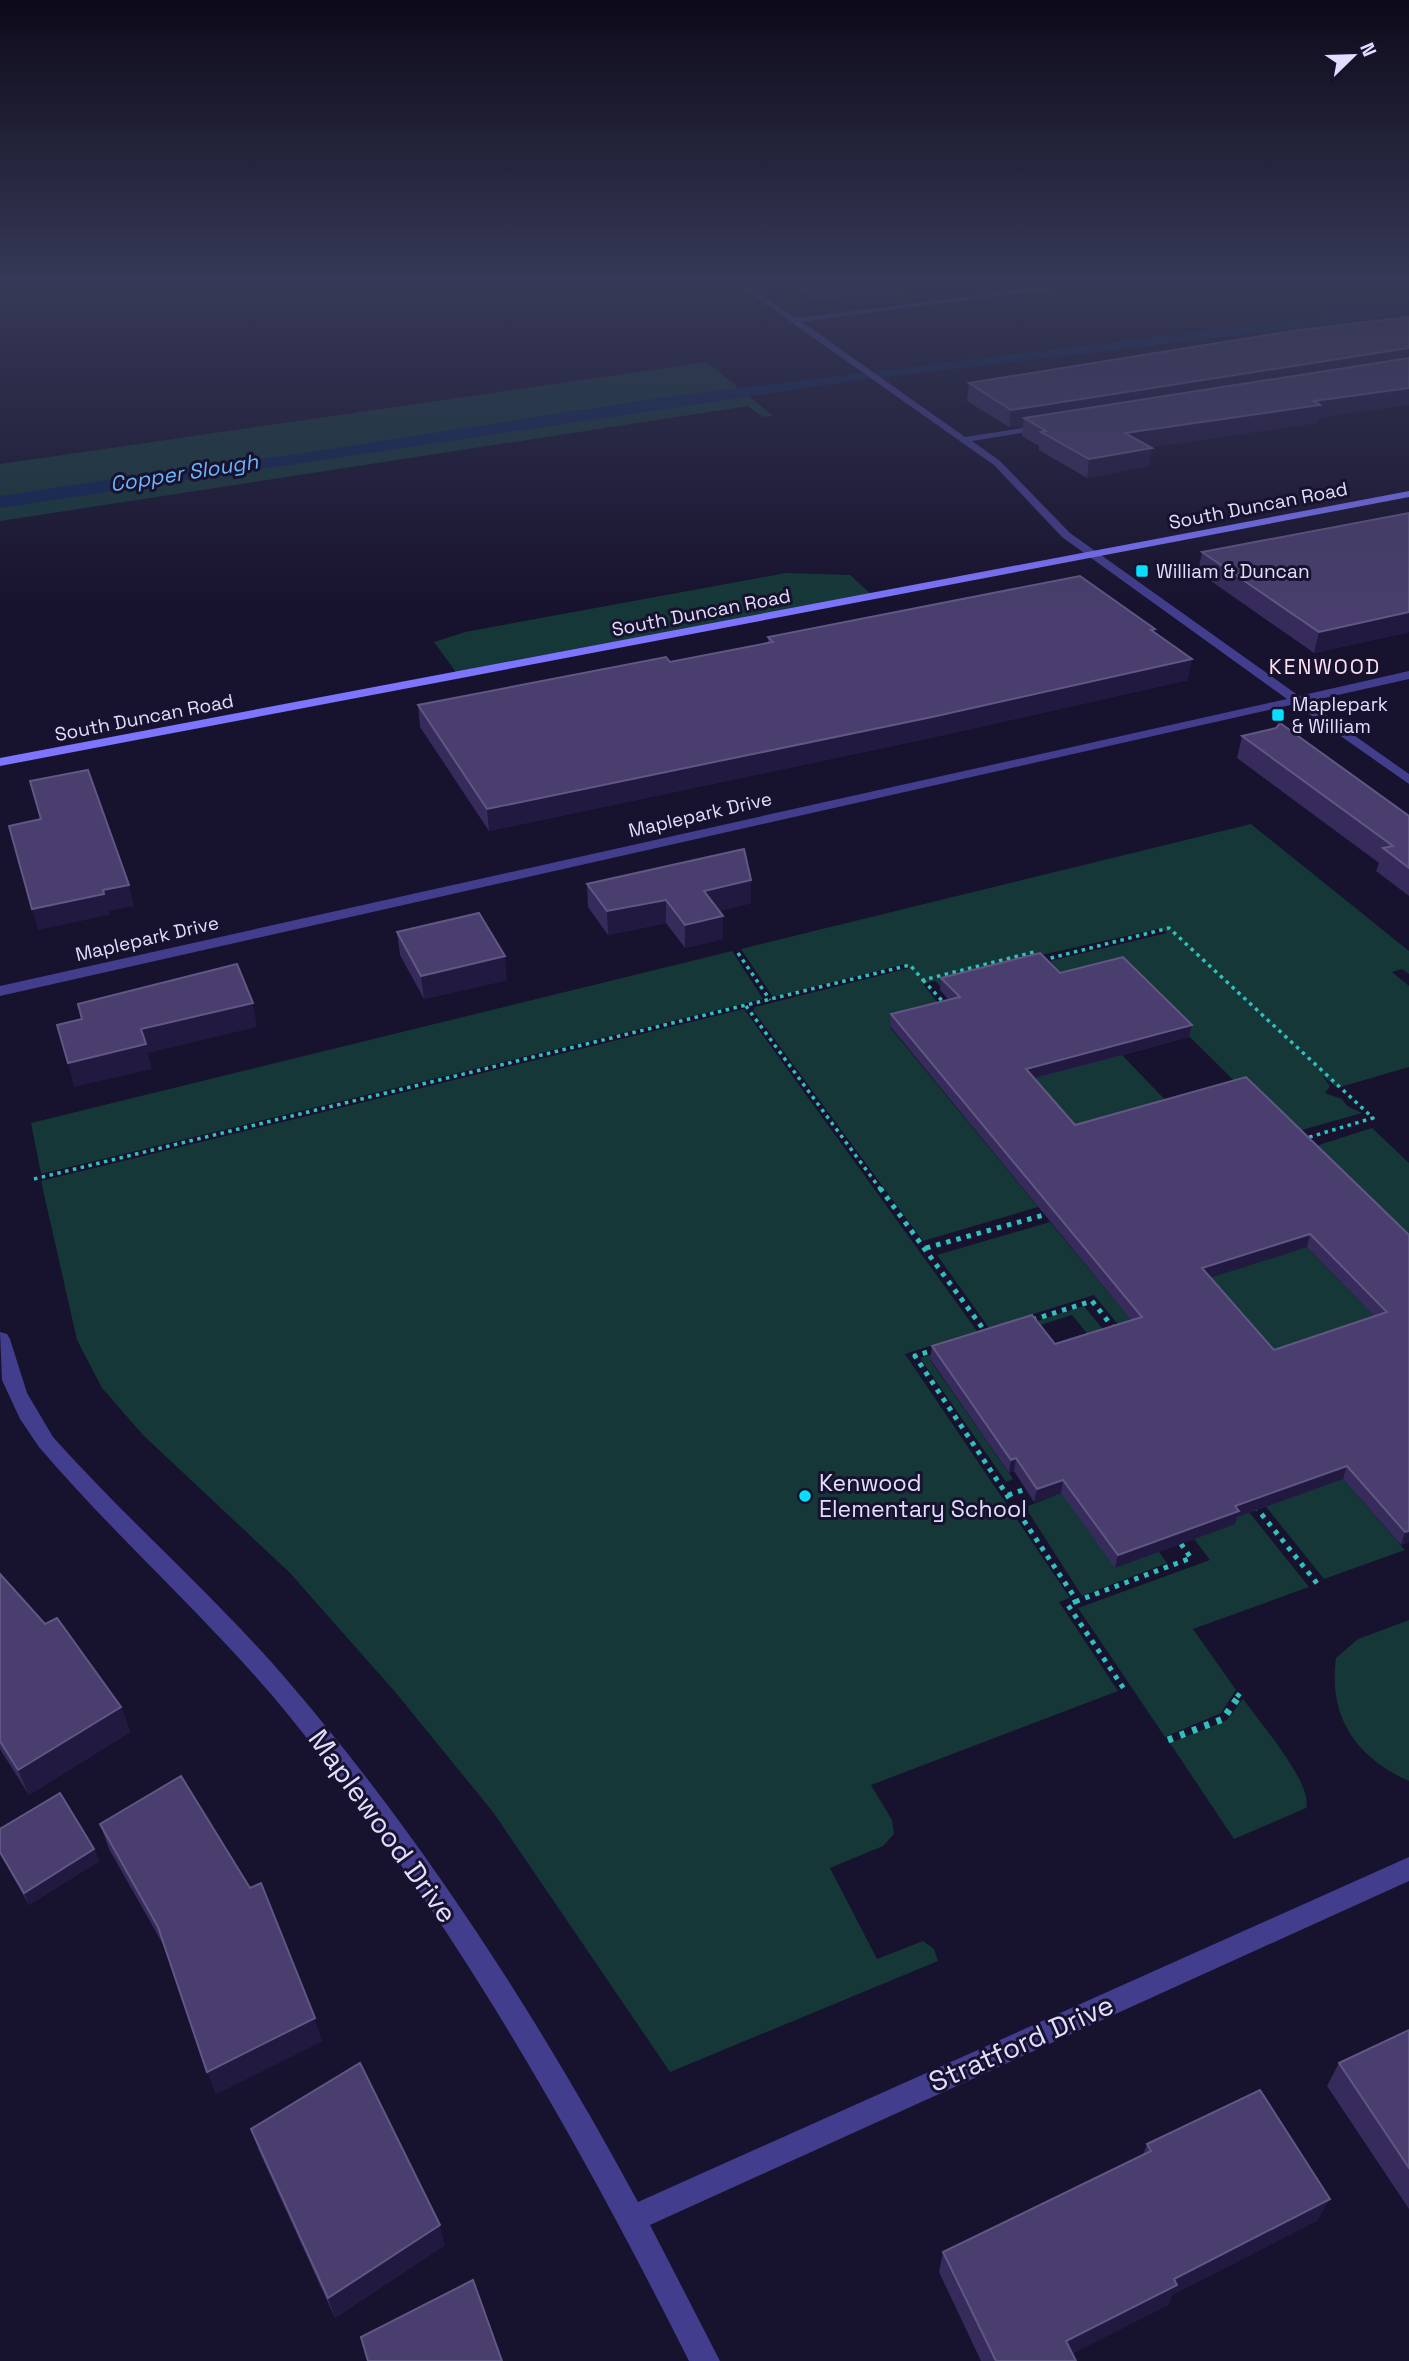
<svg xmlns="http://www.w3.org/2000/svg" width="1409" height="2361" font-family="'Space Grotesk',sans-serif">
	<rect width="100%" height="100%" fill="#17122d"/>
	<g fill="#153737">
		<polygon points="707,362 773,416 763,417 748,406 0,521 0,464"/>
		<polygon points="786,573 850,575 874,597 458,675 434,642 465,632"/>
		<polygon points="1251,824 1409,951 1409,974 1402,969 1392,972 1409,986 1409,1067 1337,1088 1322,1075 1330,1086 1325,1093 1342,1099 1347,1106 1362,1113 1288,1134 1121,969 1069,982 1050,961 1167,933 1162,928 1032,957 943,989 935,981 923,984 946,1013 890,1027 1038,1207 923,1241 753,1010 755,1007 910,968 905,964 773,997 741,949"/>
		<polygon points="732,951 763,999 41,1174 31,1123"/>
		<polygon points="744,1009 977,1331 905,1354 1070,1598 1059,1602 1118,1691 871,1785 892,1820 894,1834 883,1846 830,1868 877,1959 923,1941 934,1949 938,1961 670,2072 493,1812 396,1693 290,1573 143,1435 102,1388 77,1340 41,1181"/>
		<polygon points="1122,1055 1174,1109 1073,1137 1024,1081"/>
		<polygon points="1372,1128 1409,1163 1409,1253 1303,1150"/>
		<polygon points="1050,1222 1204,1408 1190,1413 1094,1295 989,1328 937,1255"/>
		<polygon points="1307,1247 1383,1325 1271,1363 1199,1281"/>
		<polygon points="1084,1306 1110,1338 1095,1343 1072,1315 945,1355 944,1351"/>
		<polygon points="936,1353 930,1360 1013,1479 1006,1482 920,1358"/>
		<polygon points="1209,1436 1280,1501 1343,1479 1405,1550 1324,1579"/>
		<polygon points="1193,1442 1309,1587 1193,1629 1236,1690 1221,1713 1165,1737 1078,1608 1210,1560 1194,1539 1235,1524"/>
		<polygon points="1061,1493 1159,1552 1167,1563 1082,1596 1029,1513 1028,1506"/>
		<path d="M 1409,1620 L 1409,1781 C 1355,1757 1328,1716 1336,1658 L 1358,1639 Z"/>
		<path d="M 1243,1699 C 1258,1720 1314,1785 1306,1808 L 1234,1839 L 1170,1743 L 1227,1720 Z"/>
	</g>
	<polygon fill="#0d2451" points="1409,306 1409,312 1375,319 859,380 0,508 0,496 221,463 298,454 658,398"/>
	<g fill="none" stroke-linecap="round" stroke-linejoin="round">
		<g stroke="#30c1bd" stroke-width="3.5" stroke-dasharray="3.5 4.5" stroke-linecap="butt">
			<polyline points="738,953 770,1000"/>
			<polyline points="923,980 946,1005"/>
			<polyline points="746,1006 881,1190"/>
			<polyline points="34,1179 910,965 923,980 1034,952 1043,960 1169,928 1373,1118 1303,1139"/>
		</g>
		<g stroke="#30c1bd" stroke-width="5" stroke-dasharray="4.5 6" stroke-linecap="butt">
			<polyline points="880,1188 987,1334"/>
			<polyline points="926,1248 1044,1215"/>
			<polyline points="1032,1320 1092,1301 1115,1330"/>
			<polyline points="937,1349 915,1356 1077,1601 1191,1558 1181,1544"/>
			<polyline points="1008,1495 1026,1489"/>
			<polyline points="1255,1506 1320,1587"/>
			<polyline points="1077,1601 1068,1605 1124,1689"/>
			<polyline points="1237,1697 1243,1689"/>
		</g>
		<polyline stroke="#30c1bd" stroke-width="7" stroke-dasharray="5 8" stroke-linecap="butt" points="1168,1740 1223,1719 1239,1696"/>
		<g fill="#423d8c" fill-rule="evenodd">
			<polygon points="733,281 742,281 796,318 1089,281 1111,281 802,322 965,437 1049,424 1051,426 1046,429 972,441 1000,461 1070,533 1299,696 1409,671 1409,679 1307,702 1409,774 1409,784 1295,704 0,996 0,986 1287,699 1062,537 994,465"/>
			<path d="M 0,1332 L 7,1334 L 10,1339 L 27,1393 L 53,1437 C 128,1521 214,1595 287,1680 C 423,1838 539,2019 638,2202 L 1409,1857 L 1409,1881 L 650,2225 L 720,2361 L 689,2361 C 576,2136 449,1913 290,1717 C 212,1621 119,1541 39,1447 L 20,1419 L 2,1380 Z"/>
		</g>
		<polygon fill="#7d75ff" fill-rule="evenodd" points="1409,491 1409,497 0,766 0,758"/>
	</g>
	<g fill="#362b5b" fill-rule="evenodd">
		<polygon points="791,281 971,281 817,301"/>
		<polygon points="969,383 1318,418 1317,423 1151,447 1149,466 1087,478 1039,450 1039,446 1022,436 1023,425 1009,427 967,401"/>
		<polygon points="1409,513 1409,632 1314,653 1198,572 1202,552"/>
		<polygon points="1155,633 1188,680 930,738 489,831 420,727 418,705 670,662 768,643 768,637"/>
		<polygon points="1242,736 1409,816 1409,896 1376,871 1379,863 1237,758"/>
		<polygon points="751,880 751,903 719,911 723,916 723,939 685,948 666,923 608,935 588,907 587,884"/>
		<polygon points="397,932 507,980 424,999 400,955"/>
		<path d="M 1060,973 L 1189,1037 L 1034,1079 L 1075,1125 L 1409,1235 L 1409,1542 L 1401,1545 L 1343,1479 L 1237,1517 L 1235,1524 L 1115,1568 L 1061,1493 L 1034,1502 L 1014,1471 L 1009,1473 L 930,1359 L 932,1346 L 1055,1344 L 1131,1320 L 890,1026 L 891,1014 L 949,1000 L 940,990 L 941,978 ZM 1307,1247 L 1374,1316 L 1274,1350 L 1210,1277 Z"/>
		<polygon points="0,1574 121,1707 130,1732 29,1795 0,1749"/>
		<polygon points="100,1824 250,1888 322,2041 216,2094 164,1946 109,1849"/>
		<polygon points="0,1829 94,1849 99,1861 29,1905 0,1854"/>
		<polygon points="1409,2030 1409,2209 1327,2086 1339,2063"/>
		<polygon points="251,2129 445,2245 335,2318 259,2151"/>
		<polygon points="1147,2144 1318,2220 1172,2295 1168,2305 1073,2353 1076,2361 981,2361 939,2272 943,2252 1143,2155"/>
	</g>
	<g fill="#221941">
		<polygon points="848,281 971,281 817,301 818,285"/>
		<polygon points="1409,348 1409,364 1024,418 1023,425 1009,427 1011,410"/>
		<polygon points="1409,388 1409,405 1318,418 1317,423 1122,452 1125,433 1314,401"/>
		<polygon points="1152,448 1149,466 1087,478 1089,459"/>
		<polygon points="1409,612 1409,632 1314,653 1319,632"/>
		<polygon points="1192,659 1188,680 930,738 489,831 487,809"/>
		<polygon points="751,880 751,903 704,915 704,891"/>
		<polygon points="129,885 134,906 109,911 109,915 38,930 32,909 103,890"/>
		<polygon points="666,900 666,923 608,935 607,911"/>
		<polygon points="723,916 723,939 685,948 685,925"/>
		<polygon points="505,956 507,980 424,999 421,976"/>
		<polygon points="253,1003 257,1027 148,1053 152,1069 74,1087 68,1063 141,1029"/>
		<polygon points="1192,1025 1189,1037 1024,1081 1026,1069"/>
		<polygon points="1310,1234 1307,1247 1199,1281 1202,1268"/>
		<polygon points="1016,1458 1014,1471 1009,1473 1011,1460"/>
		<polygon points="1347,1466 1343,1479 1237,1517 1235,1524 1115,1568 1118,1555 1235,1506"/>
		<polygon points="1063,1480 1061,1493 1034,1502 1037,1489"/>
		<polygon points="1409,1531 1409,1542 1401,1545 1405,1532"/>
		<polygon points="121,1707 130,1732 29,1795 18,1770"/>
		<polygon points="94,1849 99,1861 29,1905 24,1893"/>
		<polygon points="315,2018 322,2041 216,2094 207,2072"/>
		<polygon points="1330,2199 1318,2220 1172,2295 1168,2305 1059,2360 1066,2341 1174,2279"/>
		<polygon points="440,2225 445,2245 335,2318 328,2298"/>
	</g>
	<g fill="#493e6d" stroke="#615784" stroke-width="2" fill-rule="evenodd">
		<polygon points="813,281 848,281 818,285"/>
		<polygon points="1409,317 1409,348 1011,410 969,383 1292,331"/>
		<polygon points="1409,358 1409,388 1314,401 1320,405 1125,433 1152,448 1089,459 1041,432 1046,431 1024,418"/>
		<polygon points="1409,513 1409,612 1319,632 1202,552"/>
		<polygon points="1080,576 1155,629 1151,630 1192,659 932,717 487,809 418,705 666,657 670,662 773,642 768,637"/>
		<polygon points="1280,723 1409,816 1409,868 1383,848 1393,846 1242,736 1276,728"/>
		<polygon points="88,770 129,885 103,890 104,894 32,909 9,826 41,819 30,781"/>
		<polygon points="744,849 751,880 704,891 723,916 685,925 666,900 607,911 587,884"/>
		<polygon points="479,913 505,956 421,976 397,932"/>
		<path d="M 1040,953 L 1060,973 L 1123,957 L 1192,1025 L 1026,1069 L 1075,1125 L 1246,1077 L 1409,1235 L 1409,1531 L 1405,1532 L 1347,1466 L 1235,1506 L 1239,1511 L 1118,1555 L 1063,1480 L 1037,1489 L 1016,1458 L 1011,1460 L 932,1346 L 1032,1315 L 1055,1344 L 1142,1317 L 891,1014 L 960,997 L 941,978 ZM 1310,1234 L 1387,1312 L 1274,1350 L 1202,1268 Z"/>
		<polygon points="237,964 253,1003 141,1029 146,1044 68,1063 57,1025 82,1019 78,1004"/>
		<polygon points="0,1574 45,1624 57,1618 121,1707 18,1770 0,1741"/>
		<polygon points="181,1776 250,1888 261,1883 315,2018 207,2072 158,1927 100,1824"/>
		<polygon points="60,1793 94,1849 24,1893 0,1852 0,1829"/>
		<polygon points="1409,2030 1409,2168 1339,2063"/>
		<polygon points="360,2063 440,2225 328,2298 251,2129"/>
		<polygon points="1260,2090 1330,2199 1174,2279 1177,2285 1066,2341 1076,2361 996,2361 943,2252 1151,2151 1147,2144"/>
		<polygon points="473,2280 502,2361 368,2361 361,2337"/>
	</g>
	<linearGradient id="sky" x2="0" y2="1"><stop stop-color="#0d0a19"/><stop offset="0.46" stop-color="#363957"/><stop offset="1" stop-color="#363957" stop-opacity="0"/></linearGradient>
	<rect width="1409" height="611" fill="url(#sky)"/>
	<g fill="#0adeff" stroke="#17122d" stroke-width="2.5">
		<rect x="1135" y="564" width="14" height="14" rx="3.5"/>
		<rect x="1271" y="708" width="14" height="14" rx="3.5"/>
		<circle cx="805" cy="1496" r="7"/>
	</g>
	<g text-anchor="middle" stroke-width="6" stroke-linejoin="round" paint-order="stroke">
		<g font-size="19" fill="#e3deff" stroke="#17122d">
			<text transform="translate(1258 505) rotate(-11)" y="7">South Duncan Road</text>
			<text transform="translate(701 612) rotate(-11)" y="7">South Duncan Road</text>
			<text transform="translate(144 717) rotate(-11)" y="7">South Duncan Road</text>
			<text transform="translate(700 814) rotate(-13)" y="7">Maplepark Drive</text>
			<text transform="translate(147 938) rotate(-13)" y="7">Maplepark Drive</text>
		</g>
		<g font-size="19" fill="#e3deff" stroke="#17122d" text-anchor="start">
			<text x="1156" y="578">William &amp; Duncan</text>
			<text x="1292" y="711">Maplepark<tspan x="1292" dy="22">&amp; William</tspan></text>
		</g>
		<g font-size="21" font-style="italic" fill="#6cb6ff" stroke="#17122d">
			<text transform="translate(184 473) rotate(-9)" y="7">Copper Slough</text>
		</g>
		<g font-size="21" letter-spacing="2" fill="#ffe0f3" stroke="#17122d">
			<text x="1325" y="674">KENWOOD</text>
		</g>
		<g font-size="23" fill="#e3deff" stroke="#17122d" text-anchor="start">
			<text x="819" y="1491">Kenwood<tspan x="819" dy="26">Elementary School</tspan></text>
		</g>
		<g font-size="28" fill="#e3deff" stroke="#17122d">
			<text transform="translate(383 1826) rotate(54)" y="10">Maplewood Drive</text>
			<text transform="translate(1021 2043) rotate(-24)" y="10">Stratford Drive</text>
		</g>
	</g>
	<g transform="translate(1353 56) rotate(67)" stroke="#17122d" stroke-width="5" paint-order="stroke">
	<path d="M0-5L12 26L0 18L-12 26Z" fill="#e3deff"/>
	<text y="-10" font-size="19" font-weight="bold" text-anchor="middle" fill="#e3deff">N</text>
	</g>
</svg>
